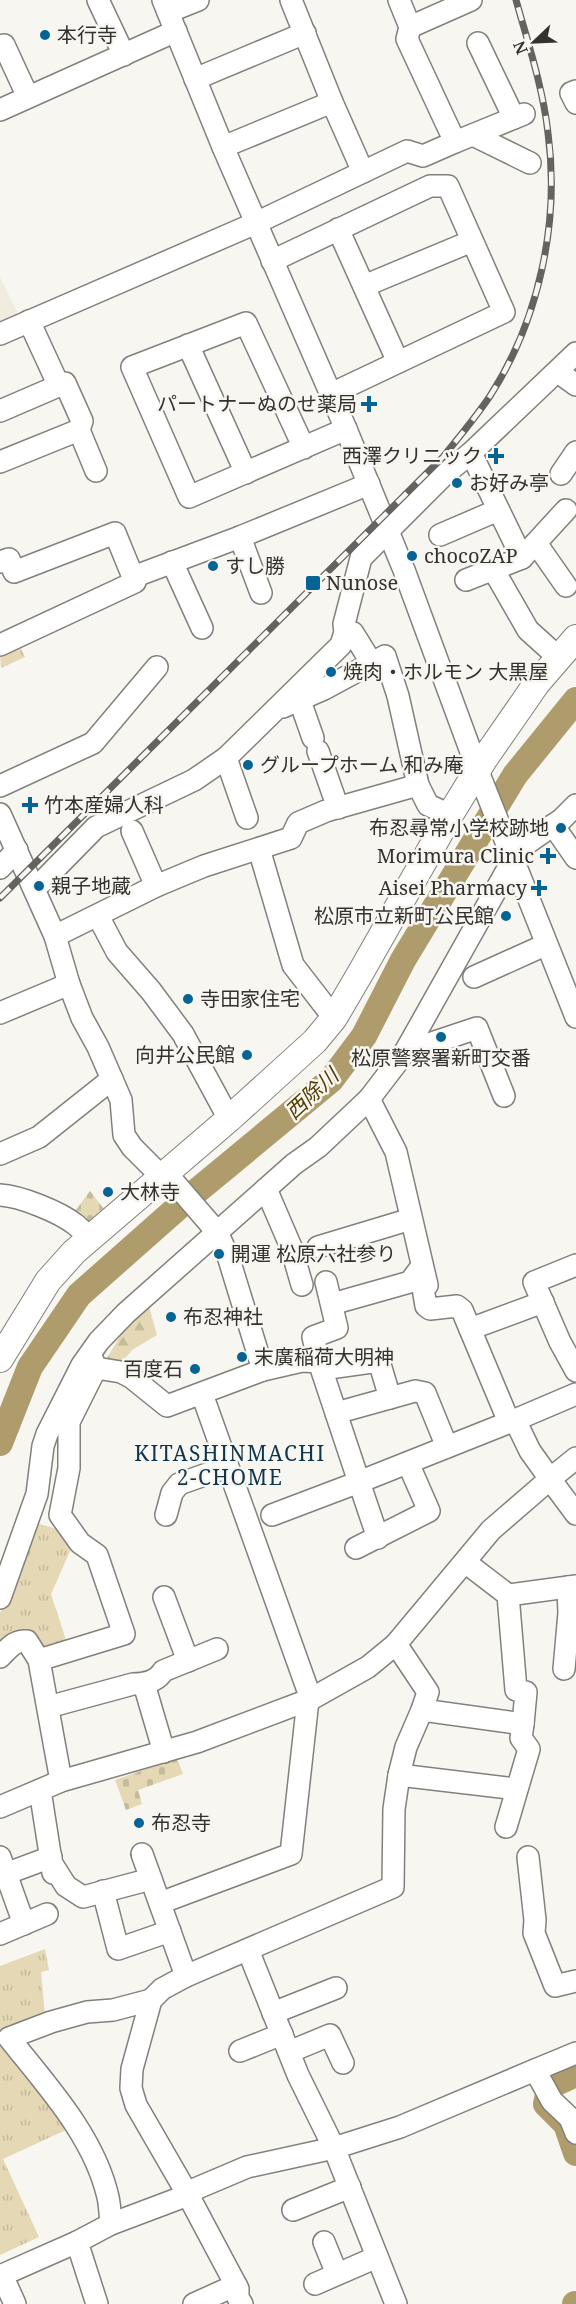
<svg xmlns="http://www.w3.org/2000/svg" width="576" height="2304" font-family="'Noto Serif','Noto Sans JP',serif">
	<defs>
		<pattern id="grass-tufts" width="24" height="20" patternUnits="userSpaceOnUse" patternTransform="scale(1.5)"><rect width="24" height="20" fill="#e4d8b5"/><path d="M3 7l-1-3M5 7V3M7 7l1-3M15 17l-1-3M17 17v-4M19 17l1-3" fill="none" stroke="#c4ba9c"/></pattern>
		<pattern id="forest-firs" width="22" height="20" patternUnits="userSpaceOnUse" patternTransform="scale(1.5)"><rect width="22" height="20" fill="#e4d8b5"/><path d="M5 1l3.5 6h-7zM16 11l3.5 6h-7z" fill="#c4ba9c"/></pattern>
		<pattern id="cemetery-stones" width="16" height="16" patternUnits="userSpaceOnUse" patternTransform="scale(1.5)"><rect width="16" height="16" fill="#e4d8b5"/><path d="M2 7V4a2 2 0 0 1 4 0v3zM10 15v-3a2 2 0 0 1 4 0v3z" fill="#c4ba9c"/></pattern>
	</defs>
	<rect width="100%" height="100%" fill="#f8f6f0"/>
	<polygon fill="#f1ecdf" points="0,277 21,320 0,329"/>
	<g fill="url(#grass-tufts)">
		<polygon points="19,644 25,657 1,668 0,652"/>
		<polygon points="33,1522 67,1532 74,1542 51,1594 66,1640 64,1647 0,1651 0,1613 10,1594"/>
		<polygon points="45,1949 49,1970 41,1972 45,2016 0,2036 0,1966"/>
		<polygon points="0,2039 68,2129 3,2159 39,2237 0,2255"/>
	</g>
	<polygon fill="url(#forest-firs)" points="148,1303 157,1335 132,1350 119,1366 109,1362 107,1358 131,1318"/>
	<g fill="url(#cemetery-stones)">
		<polygon points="136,1184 89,1224 77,1214 76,1210 90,1191 104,1209"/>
		<polygon points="177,1758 183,1774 138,1790 142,1804 126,1810 115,1780"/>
	</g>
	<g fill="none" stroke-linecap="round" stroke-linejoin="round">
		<g stroke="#ae9c6d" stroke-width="26">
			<polyline points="0,1443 30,1367 79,1295 192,1195 331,1080 364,1036 403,960 515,775 576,700"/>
			<polyline points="576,2074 550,2086 546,2104 566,2124 576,2153"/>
			<polyline points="575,2304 576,2304"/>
		</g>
		<defs>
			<g id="minor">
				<polyline points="98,0 124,55"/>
				<polyline points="163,0 223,147 346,429 404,570 481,779 576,1017"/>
				<polyline points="168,12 198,0"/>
				<polyline points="410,27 471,0"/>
				<polyline points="478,43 514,118"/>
				<polyline points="0,47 4,45 28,97"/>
				<polyline points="195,79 305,33"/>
				<polyline points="576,91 571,93 576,103"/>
				<polyline points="332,102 363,172"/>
				<polyline points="0,110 176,31"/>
				<polyline points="473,135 530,163"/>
				<polyline points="455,142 524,114"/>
				<polyline points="223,147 332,102 291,0"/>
				<polyline points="338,229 398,362"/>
				<polyline points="272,261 430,186 448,186 504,312 331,394"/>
				<polyline points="364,286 472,241"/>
				<polyline points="29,321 59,386"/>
				<polyline points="0,334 256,223 407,151 423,156 455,142 407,39 410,27 399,0"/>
				<polyline points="188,345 246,473"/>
				<polyline points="558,372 576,385"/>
				<polyline points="0,411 65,383 82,421 79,430 96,471"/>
				<polyline points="304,448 246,323 132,367 189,497 346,429"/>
				<polyline points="471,453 522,558"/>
				<polyline points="0,462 79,430"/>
				<polyline points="561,474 576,452"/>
				<polyline points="440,535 498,510"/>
				<polyline points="240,537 261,593"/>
				<polyline points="536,543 566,586"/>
				<polyline points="0,562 9,559 14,572 115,533 133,577"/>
				<polyline points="172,562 202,628"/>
				<polyline points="493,569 528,630 559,658"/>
				<polyline points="466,580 522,558 566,510"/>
				<polyline points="345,632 353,633 371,662"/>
				<polyline points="0,645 135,582 133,577 240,537 369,484"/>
				<polyline points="300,701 313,738"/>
				<polyline points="283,707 324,689 385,656 398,696 418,785"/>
				<polyline points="318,751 338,808"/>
				<polyline points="0,786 93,743 157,667"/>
				<polyline points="0,814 55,936 69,984 82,1018 98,1047 121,1100 124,1135 132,1147 156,1171 173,1181 217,1232 228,1256 263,1370 302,1361 319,1362 359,1482 515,1420 530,1451 550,1479 491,1530 396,1644 428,1692 422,1710 523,1724 521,1738 529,1749 506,1827"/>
				<polyline points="247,818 226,758 341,645 345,632 344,624 361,558 446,473 471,453 576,353"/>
				<polyline points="553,825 576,858"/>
				<polyline points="132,831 156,886"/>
				<polyline points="259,849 293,965 334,1018"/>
				<polyline points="0,868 17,850"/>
				<polyline points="41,883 96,827 194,780 226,758"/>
				<polyline points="98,916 117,952 151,991 183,1034 229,1119"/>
				<polyline points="55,936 156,886 204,866 291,838 298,823 326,811 418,785 428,805 450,815"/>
				<polyline points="474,977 545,945"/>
				<polyline points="0,1013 69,984"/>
				<polyline points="405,1052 477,1028 504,1096"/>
				<polyline points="369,1099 396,1152 427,1285 423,1288 426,1306 430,1309 457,1306 462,1310 509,1422"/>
				<polyline points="0,1154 39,1137 112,1079"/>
				<polyline points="266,1189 291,1247 302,1285"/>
				<path d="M 0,1195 C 20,1196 60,1212 76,1225 C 80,1228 85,1234 89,1238"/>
				<polyline points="318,1247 411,1219"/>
				<polyline points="576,1265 534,1282 560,1342 576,1371"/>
				<polyline points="332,1304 410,1282 422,1266"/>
				<polyline points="470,1329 543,1302"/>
				<polyline points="319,1362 313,1337 337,1328 326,1282"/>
				<polyline points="96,1368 121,1372 131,1377 167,1406 263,1370"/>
				<polyline points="322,1369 379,1361 390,1398"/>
				<polyline points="336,1413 415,1391 425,1393 447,1447"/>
				<polyline points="515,1420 576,1394"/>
				<polyline points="576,1458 550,1479 576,1514"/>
				<polyline points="166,1515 172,1493 179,1484 227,1467"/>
				<polyline points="272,1515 359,1482 378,1538"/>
				<polyline points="356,1548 429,1511 408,1463"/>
				<polyline points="465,1562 508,1595 516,1690 526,1692 523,1724"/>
				<polyline points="508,1595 576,1586"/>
				<polyline points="164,1597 188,1661"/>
				<polyline points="0,1598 37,1494 43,1446 47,1434 82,1365 99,1341 126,1313 294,1164 318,1147 369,1099 405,1052 519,849 562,819 576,805"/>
				<path d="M 0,1657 C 9,1648 14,1640 27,1641 L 39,1660 L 61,1781"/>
				<polyline points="39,1660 124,1634 97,1555 80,1543 60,1515 69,1468 69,1422 96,1368 91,1356"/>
				<polyline points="564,1669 569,1613 568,1587"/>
				<polyline points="144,1684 164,1752"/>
				<polyline points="311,1699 368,1667 396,1644"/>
				<path d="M 48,1707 L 133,1684 C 145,1684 157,1682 163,1671 L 217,1649"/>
				<polyline points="399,1775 406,1747 422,1710"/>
				<polyline points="40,1790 53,1873"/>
				<polyline points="0,1807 61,1781 197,1742 311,1699 202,1394"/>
				<polyline points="142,1854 186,1976"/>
				<polyline points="0,1857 24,1924"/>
				<polyline points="528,1857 535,1920 534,1933 555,1986 576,1981"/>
				<polyline points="52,1864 66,1886 83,1897 151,1879"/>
				<polyline points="0,1876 51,1857"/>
				<polyline points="103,1891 118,1949 170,1931"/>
				<polyline points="160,1903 291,1854 308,1700"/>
				<polyline points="0,1934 47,1914"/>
				<polyline points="248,1950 298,2075 334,2148 400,2127 535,2070"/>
				<polyline points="273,2013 336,1988"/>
				<polyline points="240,2051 282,2034"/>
				<polyline points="289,2052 330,2035 343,2063"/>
				<polyline points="576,2053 535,2070 552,2101 570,2118 576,2133"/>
				<polyline points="188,2192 247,2167 334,2148 396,2304"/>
				<polyline points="188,2195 238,2289 238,2298 242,2304"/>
				<polyline points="293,2210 350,2187"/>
				<path d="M 111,2224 C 110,2215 110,2206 108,2197 C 94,2136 47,2086 9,2038 L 51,2022 L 87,2012 L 113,2010 L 151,2000"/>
				<polyline points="324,2242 337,2274"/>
				<polyline points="2,2275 15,2304"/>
				<polyline points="0,2276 77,2242"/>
				<polyline points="315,2284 377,2257"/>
				<polyline points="97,2304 77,2242 111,2224 188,2195 136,2105 131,2088 132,2069 151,2000 162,1989 186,1976 393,1887 394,1809 399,1775 516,1789"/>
				<polyline points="194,2304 236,2285"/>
			</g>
			<polyline id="major" points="0,1359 48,1281 74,1252 229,1119 315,1041 334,1018 361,972 450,815 485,758 537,683 576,638"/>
		</defs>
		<use href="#minor" stroke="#82807b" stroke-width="24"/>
		<use href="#major" stroke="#82807b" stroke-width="28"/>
		<use href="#minor" stroke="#fff" stroke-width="21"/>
		<use href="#major" stroke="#fff" stroke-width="26"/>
		<defs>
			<path id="rail" d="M 0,898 L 443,457 C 459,437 476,417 490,396 C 539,320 560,222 548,133 C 543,88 528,43 516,0"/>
		</defs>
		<use href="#rail" stroke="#656360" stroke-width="7"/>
		<use href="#rail" stroke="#f8f6f0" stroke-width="4.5" stroke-dasharray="14" stroke-linecap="butt"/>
	</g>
	<g fill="#066494" stroke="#f8f6f0" stroke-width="2">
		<circle cx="45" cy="35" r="6"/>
		<path d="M366 395h6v6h6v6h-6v6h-6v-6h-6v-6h6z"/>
		<path d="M493 447h6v6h6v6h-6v6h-6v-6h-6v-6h6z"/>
		<circle cx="457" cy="483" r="6"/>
		<circle cx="412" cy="556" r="6"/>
		<circle cx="213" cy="566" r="6"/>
		<rect x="305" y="575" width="16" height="16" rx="3"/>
		<circle cx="331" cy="672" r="6"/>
		<circle cx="248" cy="765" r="6"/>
		<path d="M27 796h6v6h6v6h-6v6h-6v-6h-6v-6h6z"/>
		<circle cx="561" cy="828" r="6"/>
		<path d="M545 847h6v6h6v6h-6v6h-6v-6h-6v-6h6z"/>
		<circle cx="39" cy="886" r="6"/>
		<path d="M536 879h6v6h6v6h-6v6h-6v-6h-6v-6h6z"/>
		<circle cx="506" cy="916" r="6"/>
		<circle cx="188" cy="999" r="6"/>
		<circle cx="441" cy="1037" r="6"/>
		<circle cx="247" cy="1055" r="6"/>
		<circle cx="108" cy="1192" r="6"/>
		<circle cx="219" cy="1254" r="6"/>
		<circle cx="171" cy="1317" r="6"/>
		<circle cx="242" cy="1357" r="6"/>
		<circle cx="195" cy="1369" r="6"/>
		<circle cx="139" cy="1823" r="6"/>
	</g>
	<g text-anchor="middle" stroke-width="5" stroke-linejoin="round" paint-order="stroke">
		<g font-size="20" fill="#333230" stroke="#f8f6f0" text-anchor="start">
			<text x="57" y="42">本行寺</text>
			<text x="357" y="411" text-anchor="end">パートナーぬのせ薬局</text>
			<text x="482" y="463" text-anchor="end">西澤クリニック</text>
			<text x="469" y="490">お好み亭</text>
			<text x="424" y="563">chocoZAP</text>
			<text x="225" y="573">すし勝</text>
			<text x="326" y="590">Nunose</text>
			<text x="343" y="679">焼肉・ホルモン 大黒屋</text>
			<text x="260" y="772">グループホーム 和み庵</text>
			<text x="44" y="812">竹本産婦人科</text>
			<text x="549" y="835" text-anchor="end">布忍尋常小学校跡地</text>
			<text x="534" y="863" text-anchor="end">Morimura Clinic</text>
			<text x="51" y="893">親子地蔵</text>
			<text x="527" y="895" text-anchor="end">Aisei Pharmacy</text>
			<text x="494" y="923" text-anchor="end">松原市立新町公民館</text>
			<text x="200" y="1006">寺田家住宅</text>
			<text x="235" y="1062" text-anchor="end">向井公民館</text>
			<text x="441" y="1065" text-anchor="middle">松原警察署新町交番</text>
			<text x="120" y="1199">大林寺</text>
			<text x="231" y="1261">開運 松原六社参り</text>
			<text x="183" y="1324">布忍神社</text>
			<text x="254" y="1364">末廣稲荷大明神</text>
			<text x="183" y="1376" text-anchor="end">百度石</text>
			<text x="151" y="1830">布忍寺</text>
		</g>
		<g font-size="21" font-style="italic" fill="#503d00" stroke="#f8f6f0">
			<text transform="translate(312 1094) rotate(-43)" y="7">西除川</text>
		</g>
		<g font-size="21" letter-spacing="1.5" fill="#10364e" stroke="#f8f6f0">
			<text x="230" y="1461">KITASHINMACHI<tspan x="230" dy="24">2-CHOME</tspan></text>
		</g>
	</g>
	<g transform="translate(534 42) rotate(247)" stroke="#f8f6f0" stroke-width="4.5" paint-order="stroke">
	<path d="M0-4.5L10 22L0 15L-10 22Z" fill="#333230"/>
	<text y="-9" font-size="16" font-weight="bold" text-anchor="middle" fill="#333230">N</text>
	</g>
</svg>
